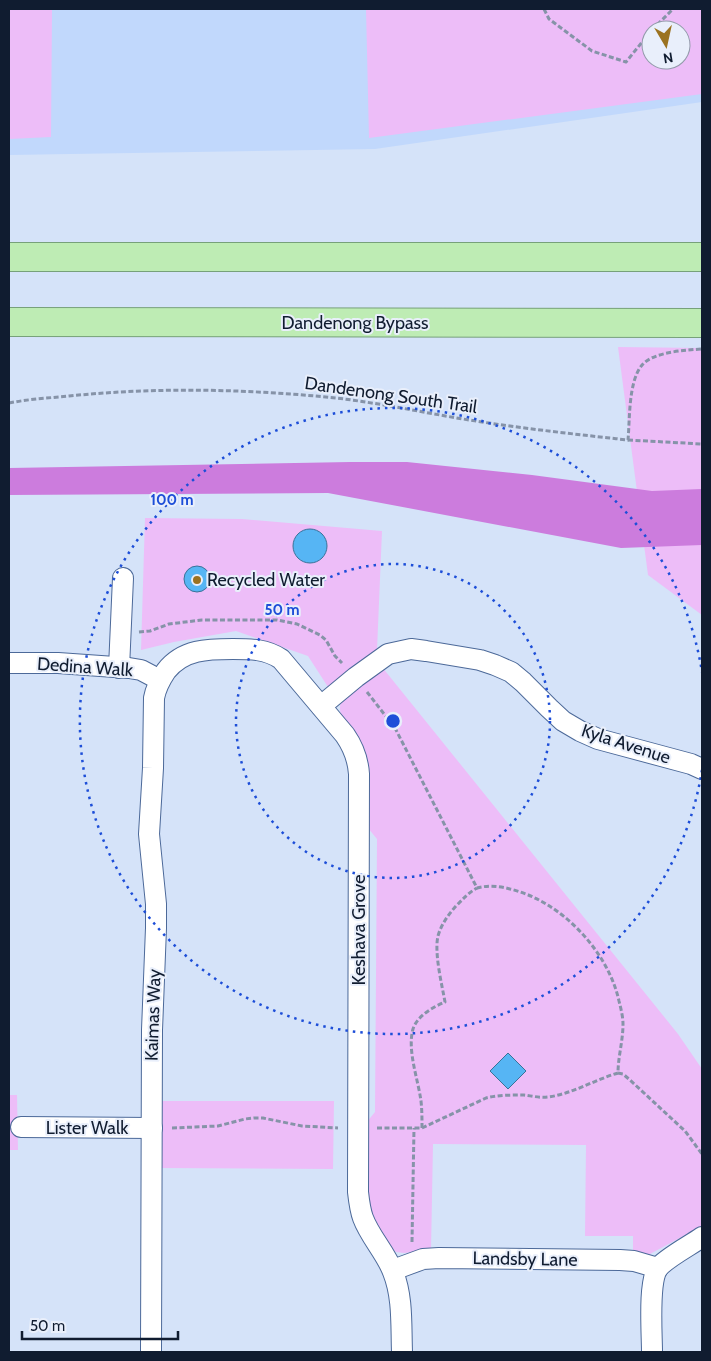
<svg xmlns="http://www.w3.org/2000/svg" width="711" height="1361" font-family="Cabin,sans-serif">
	<rect width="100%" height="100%" fill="#d5e3f9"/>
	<path fill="#c1d8fc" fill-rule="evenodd" d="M 9,9 L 702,9 L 702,102 L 375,149 L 9,155 ZM 651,30 L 681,30 L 681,60 L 651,60 Z"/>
	<g fill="#edbdf8" fill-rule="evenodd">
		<polygon points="9,9 52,9 51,137 9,139"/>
		<path d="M 366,9 L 702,9 L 702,94 L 369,138 ZM 651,30 L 681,30 L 681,60 L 651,60 Z"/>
		<polygon points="618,347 702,348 702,615 648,575"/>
		<polygon points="145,518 242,519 382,531 377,650 328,687 308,656 236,631 174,642 141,650"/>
		<path d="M 382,667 L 678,1034 L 702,1069 L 702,1226 L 650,1254 L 645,1255 L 633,1252 L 633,1236 L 585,1236 L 586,1145 L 433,1144 L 431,1250 L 404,1253 L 396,1252 L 389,1245 L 374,1223 L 367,1204 L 366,1123 L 375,1112 L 377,839 L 368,828 L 344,721 C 340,714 339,709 341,701 Z"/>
		<polygon points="9,1095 17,1095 18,1150 9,1150"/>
		<polygon points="160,1101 334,1101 333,1169 160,1168"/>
	</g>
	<polygon fill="#cc7cdd" points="350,462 407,462 532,475 652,491 702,489 702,545 621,548 328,493 9,495 9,468"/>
	<g fill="#56b5f4" stroke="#3a7298">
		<circle cx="310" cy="546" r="17"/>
		<circle cx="197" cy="579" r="13"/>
		<polygon points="508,1053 526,1071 508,1089 490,1071"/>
	</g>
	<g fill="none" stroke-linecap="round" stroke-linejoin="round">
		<defs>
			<g id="minor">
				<polyline points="9,663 58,663 129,668 141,670 160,680"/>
				<polyline points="119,668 123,578"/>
				<polyline points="321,706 356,677 388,654 411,649 426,651 480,660 495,665 511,672 523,682 549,708 563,721 580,731 598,739 691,764 702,769"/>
				<polyline points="21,1127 152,1128"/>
				<polyline points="393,1270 423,1259 439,1258 620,1260 634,1261 658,1268"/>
				<path d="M 151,1352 L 152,1030 L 156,928 L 156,904 L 149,834 L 153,768 L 154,698 C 156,687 160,680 166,671 C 183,649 208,649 233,649 C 251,649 266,649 281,659 L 345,735 C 354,748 358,759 359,774 L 358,1192 C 359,1201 360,1210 363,1218 C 370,1237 386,1253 393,1272 C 403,1297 401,1325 402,1352"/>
				<path d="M 652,1352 C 652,1333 648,1282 658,1268 C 666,1258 691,1245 702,1237"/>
			</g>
			<g id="trunk">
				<polyline points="9,257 702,257"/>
				<polyline points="9,322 702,323"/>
			</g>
		</defs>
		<use href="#minor" stroke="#4c6999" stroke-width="22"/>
		<use href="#trunk" stroke="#77a17a" stroke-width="30"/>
		<g stroke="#8693a8" stroke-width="3" stroke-dasharray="5 2.5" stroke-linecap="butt">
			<polyline points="544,9 549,19 592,51 626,62 651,31"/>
			<polyline points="652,30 673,9"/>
			<path d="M 9,403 C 29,399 49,398 69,396 C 158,387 248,389 336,398 C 379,403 421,412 463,419 C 518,428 573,434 628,440 C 630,419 628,380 643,364 C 654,352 686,350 702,349"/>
			<polyline points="628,440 702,444"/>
			<polyline points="139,632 150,631 169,624 202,620 277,620 297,624 320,635 326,640 335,656 342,663"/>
			<path d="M 367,692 L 395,728 L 477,888 C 488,885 499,886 510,889 C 561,901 608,951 619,1001 C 621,1009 623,1017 623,1024 C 623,1041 618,1057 618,1073 L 623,1074 L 630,1080 L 685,1131 L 702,1154"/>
			<polyline points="172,1128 218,1126 245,1119 254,1118 263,1118 302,1126 338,1128"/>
			<path d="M 377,1128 L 422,1128 L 486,1098 C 498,1095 512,1095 524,1095 C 532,1096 540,1098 548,1097 C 572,1094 594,1080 618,1073"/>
			<path d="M 422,1128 C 422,1119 422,1110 421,1101 C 418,1079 407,1050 413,1029 C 417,1016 433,1007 445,1002 C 442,985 434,953 438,936 C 441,925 448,915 456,906 C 463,899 468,893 477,888"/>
			<polyline points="412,1242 414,1128"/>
		</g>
		<use href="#minor" stroke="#fff" stroke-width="20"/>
		<use href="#trunk" stroke="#beecb4" stroke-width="28"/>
	</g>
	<g fill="none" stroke="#1d4ed8" stroke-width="2.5" stroke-dasharray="2.5 5">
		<circle cx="393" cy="721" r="157"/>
		<path d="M702 770A313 313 0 1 1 702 672"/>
	</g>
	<circle fill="#9b7220" stroke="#e9effb" stroke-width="2" cx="197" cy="580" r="5"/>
	<g text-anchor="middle" stroke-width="4" stroke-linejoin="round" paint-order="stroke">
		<g font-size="18" fill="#101c30" stroke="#e9effb">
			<text x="355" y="329">Dandenong Bypass</text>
			<text transform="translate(391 395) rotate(8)" y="6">Dandenong South Trail</text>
			<text transform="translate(85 667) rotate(4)" y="6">Dedina Walk</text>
			<text transform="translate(626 744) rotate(18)" y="6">Kyla Avenue</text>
			<text transform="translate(359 930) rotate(-90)" y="6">Keshava Grove</text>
			<text transform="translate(153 1015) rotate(-88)" y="6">Kaimas Way</text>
			<text x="87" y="1134">Lister Walk</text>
			<text transform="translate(525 1259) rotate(1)" y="6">Landsby Lane</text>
		</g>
		<g font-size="18" fill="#101c30" stroke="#e9effb" text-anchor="start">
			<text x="207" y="586">Recycled Water</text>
		</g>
	</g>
	<circle cx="393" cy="721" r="8" fill="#1d4ed8" stroke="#e9effb" stroke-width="2.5"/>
	<g font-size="15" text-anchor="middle" font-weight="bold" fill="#1d4ed8" stroke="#e9effb" stroke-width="4" stroke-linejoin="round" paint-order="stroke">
		<text x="172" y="505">100 m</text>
		<text x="282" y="615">50 m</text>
	</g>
	<rect width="711" height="1361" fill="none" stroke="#101c30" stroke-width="20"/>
	<g transform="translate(666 45) rotate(171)"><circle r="24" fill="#e9effb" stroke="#929baa"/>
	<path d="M0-4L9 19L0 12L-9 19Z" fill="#9b7220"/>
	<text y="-8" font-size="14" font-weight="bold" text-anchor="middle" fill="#101c30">N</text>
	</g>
	<path d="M22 1331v8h156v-8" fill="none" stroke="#101c30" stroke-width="2.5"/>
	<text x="30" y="1331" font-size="15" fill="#101c30" stroke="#e9effb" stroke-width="4" paint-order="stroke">50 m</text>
</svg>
